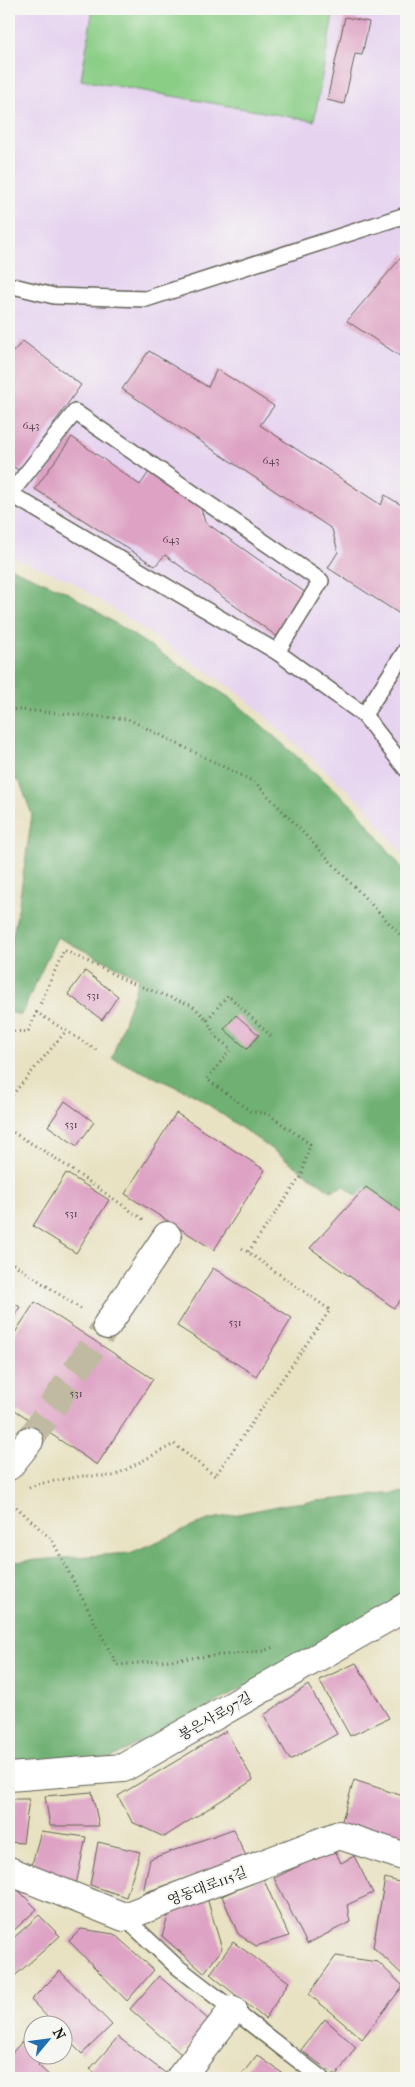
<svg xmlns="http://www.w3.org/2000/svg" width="415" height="2087" font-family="'IM FELL French Canon','Noto Serif KR',serif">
	<rect width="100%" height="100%" fill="#f6f6f2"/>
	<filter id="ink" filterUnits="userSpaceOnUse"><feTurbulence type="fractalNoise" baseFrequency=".02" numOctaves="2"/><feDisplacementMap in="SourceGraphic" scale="10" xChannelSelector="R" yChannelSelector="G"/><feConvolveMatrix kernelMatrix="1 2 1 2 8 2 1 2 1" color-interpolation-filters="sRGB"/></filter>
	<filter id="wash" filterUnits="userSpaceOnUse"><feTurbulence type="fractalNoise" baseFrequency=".0096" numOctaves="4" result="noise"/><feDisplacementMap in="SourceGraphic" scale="20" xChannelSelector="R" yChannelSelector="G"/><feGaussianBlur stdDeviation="1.12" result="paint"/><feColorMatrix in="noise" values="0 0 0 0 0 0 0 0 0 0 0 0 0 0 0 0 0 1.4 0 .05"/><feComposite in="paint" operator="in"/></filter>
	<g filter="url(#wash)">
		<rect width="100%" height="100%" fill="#e8e2c2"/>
		<polygon fill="#e6d3f0" points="9,9 406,9 406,858 364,805 239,693 71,581 9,555"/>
		<polygon fill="#8ace86" stroke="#537551" points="93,9 311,9 333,15 314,121 81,80"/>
		<g fill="#6fb173" stroke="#466648">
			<polygon points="9,567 67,592 233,700 356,809 406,873 406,1234 344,1186 331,1191 196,1096 112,1058 139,978 57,937 21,1015 9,1012 9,953 18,910 32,815 21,785 9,773"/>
			<polygon points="406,1492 406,1602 92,1768 9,1772 9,1564 12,1562 130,1553 208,1520 288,1504"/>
		</g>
		<g id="blocks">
			<g fill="#dea3c4">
				<polygon points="345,17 369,22 362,55 355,54 344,104 327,100"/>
				<polygon points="405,253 406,254 406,360 347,321"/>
				<polygon points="23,341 81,385 20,471 9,464 9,356"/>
				<polygon points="149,351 208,387 217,369 274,406 260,425 381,505 385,495 406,508 406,618 328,568 338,552 332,529 122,389"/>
				<polygon points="72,437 140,485 149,472 200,505 205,522 306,593 279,638 165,555 155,566 35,489"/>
				<polygon points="85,971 118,996 102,1020 68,994"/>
				<polygon points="236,1015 259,1035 247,1049 224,1029"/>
				<polygon points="65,1101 94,1122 77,1146 48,1126"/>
				<polygon points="176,1113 265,1170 214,1250 125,1194"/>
				<polygon points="66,1173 109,1200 76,1253 33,1226"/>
				<polygon points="366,1187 406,1215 406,1293 394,1308 310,1248"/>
				<polygon points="213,1268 292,1318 256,1376 177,1326"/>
				<polygon points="9,1300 20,1307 9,1324"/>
				<polygon points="35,1302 153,1379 97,1465 9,1406 9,1342"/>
				<polygon points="406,1621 406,1640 399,1624"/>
				<polygon points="356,1663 389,1718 350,1736 319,1680"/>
				<polygon points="308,1685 337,1734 290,1760 264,1715"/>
				<polygon points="226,1731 253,1780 164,1837 132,1822 118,1796"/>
				<polygon points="354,1780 406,1797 406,1849 340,1827"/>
				<polygon points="92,1792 99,1826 50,1826 45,1796"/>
				<polygon points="9,1799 29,1799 23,1843 9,1842"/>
				<polygon points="233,1829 247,1858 143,1893 150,1859"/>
				<polygon points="41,1831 86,1837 76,1885 31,1868"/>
				<polygon points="98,1842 140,1852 126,1897 90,1885"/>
				<polygon points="334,1849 341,1863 354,1856 373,1893 347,1905 350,1922 307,1944 274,1878"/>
				<polygon points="263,1878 289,1936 256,1946 238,1934 222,1896"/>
				<polygon points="385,1878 406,1884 406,1978 373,1947"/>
				<polygon points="16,1888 37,1909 9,1935 9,1895"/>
				<polygon points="207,1898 222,1949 204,1973 162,1936 169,1914"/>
				<polygon points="39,1915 60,1936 9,1981 9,1942"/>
				<polygon points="81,1929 114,1934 154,1970 127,2001 69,1941"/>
				<polygon points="233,1942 289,1982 265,2019 210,1974"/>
				<polygon points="336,1956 378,1962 403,1986 362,2039 309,1994"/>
				<polygon points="60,1971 112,2025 82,2054 62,2034 62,2024 54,2024 31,2000"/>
				<polygon points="159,1976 210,2021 181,2054 130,2009"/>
				<polygon points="325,2019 356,2047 336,2076 301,2050"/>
				<polygon points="32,2031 32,2054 48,2054 38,2065 52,2078 9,2078 9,2056"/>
				<polygon points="118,2037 168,2075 165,2078 101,2078 90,2069"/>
				<polygon points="257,2055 289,2078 239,2078"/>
			</g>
		</g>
	</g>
	<g filter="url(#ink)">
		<use href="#blocks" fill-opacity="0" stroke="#636156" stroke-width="1"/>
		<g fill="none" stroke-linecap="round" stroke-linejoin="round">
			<polyline stroke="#bfbaa1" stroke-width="28" stroke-dasharray="28 14" stroke-linecap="butt" points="29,1441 107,1325"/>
			<defs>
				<g id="lane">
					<polyline points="9,285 54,296 146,299 406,215"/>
					<polyline points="9,493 277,652 364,715 406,769"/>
					<polyline points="10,494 75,412 321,581 277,652"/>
					<polyline points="364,715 406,650"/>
					<polyline points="124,1917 175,1965 321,2078"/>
				</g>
				<g id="street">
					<polyline points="107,1325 167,1236"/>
					<polyline points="9,1466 29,1441"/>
					<polyline points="9,1777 123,1768 406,1607"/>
					<polyline points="9,1871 124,1917 339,1835 406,1857"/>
					<polyline points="180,2078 233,2010"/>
				</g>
			</defs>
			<use href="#lane" stroke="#636156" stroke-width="18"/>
			<use href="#street" stroke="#636156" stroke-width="30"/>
			<g stroke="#636156" stroke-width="3" stroke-dasharray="1 4" stroke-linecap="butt">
				<polyline points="9,709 128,719 256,783 406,941"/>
				<polyline points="36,1012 98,1051"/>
				<polyline points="207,1020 216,1037 231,1049 207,1079 250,1111 268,1114 310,1144 301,1177 248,1252"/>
				<polyline points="9,1031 28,1032 64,950 129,982 193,1006 207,1020 228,995 273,1038"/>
				<polyline points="9,1099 66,1031"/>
				<polyline points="9,1130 49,1154 144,1220"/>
				<polyline points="9,1261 83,1310"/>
				<polyline points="29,1488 38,1484 82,1476 114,1476 174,1444 215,1476 330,1310 239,1246"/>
				<polyline points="9,1500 52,1540 117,1665 263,1651 274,1647"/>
			</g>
			<use href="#lane" stroke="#fff" stroke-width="15"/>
			<use href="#street" stroke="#fff" stroke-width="28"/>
		</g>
	</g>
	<g text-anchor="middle" stroke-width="4" stroke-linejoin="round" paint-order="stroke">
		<g font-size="11" fill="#4c3e46">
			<text x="31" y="429">643</text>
			<text x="271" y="464">643</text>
			<text x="171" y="543">643</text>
			<text x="93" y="999">531</text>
			<text x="71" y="1128">531</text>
			<text x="71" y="1217">531</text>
			<text x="235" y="1326">531</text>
			<text x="76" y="1397">531</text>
		</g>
		<g font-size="14" fill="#1c1c1c" stroke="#f6f6f2">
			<text transform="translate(215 1716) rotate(-30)" y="5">봉은사로97길</text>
			<text transform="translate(207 1886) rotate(-21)" y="5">영동대로115길</text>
		</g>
	</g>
	<rect width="415" height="2087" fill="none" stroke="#f6f6f2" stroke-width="30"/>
	<g transform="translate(48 2040) rotate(61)"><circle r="24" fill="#f6f6f2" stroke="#9f9f9c"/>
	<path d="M0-4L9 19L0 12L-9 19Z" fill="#1f6fb2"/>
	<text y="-8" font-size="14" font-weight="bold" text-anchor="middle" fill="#1c1c1c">N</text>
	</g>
</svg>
